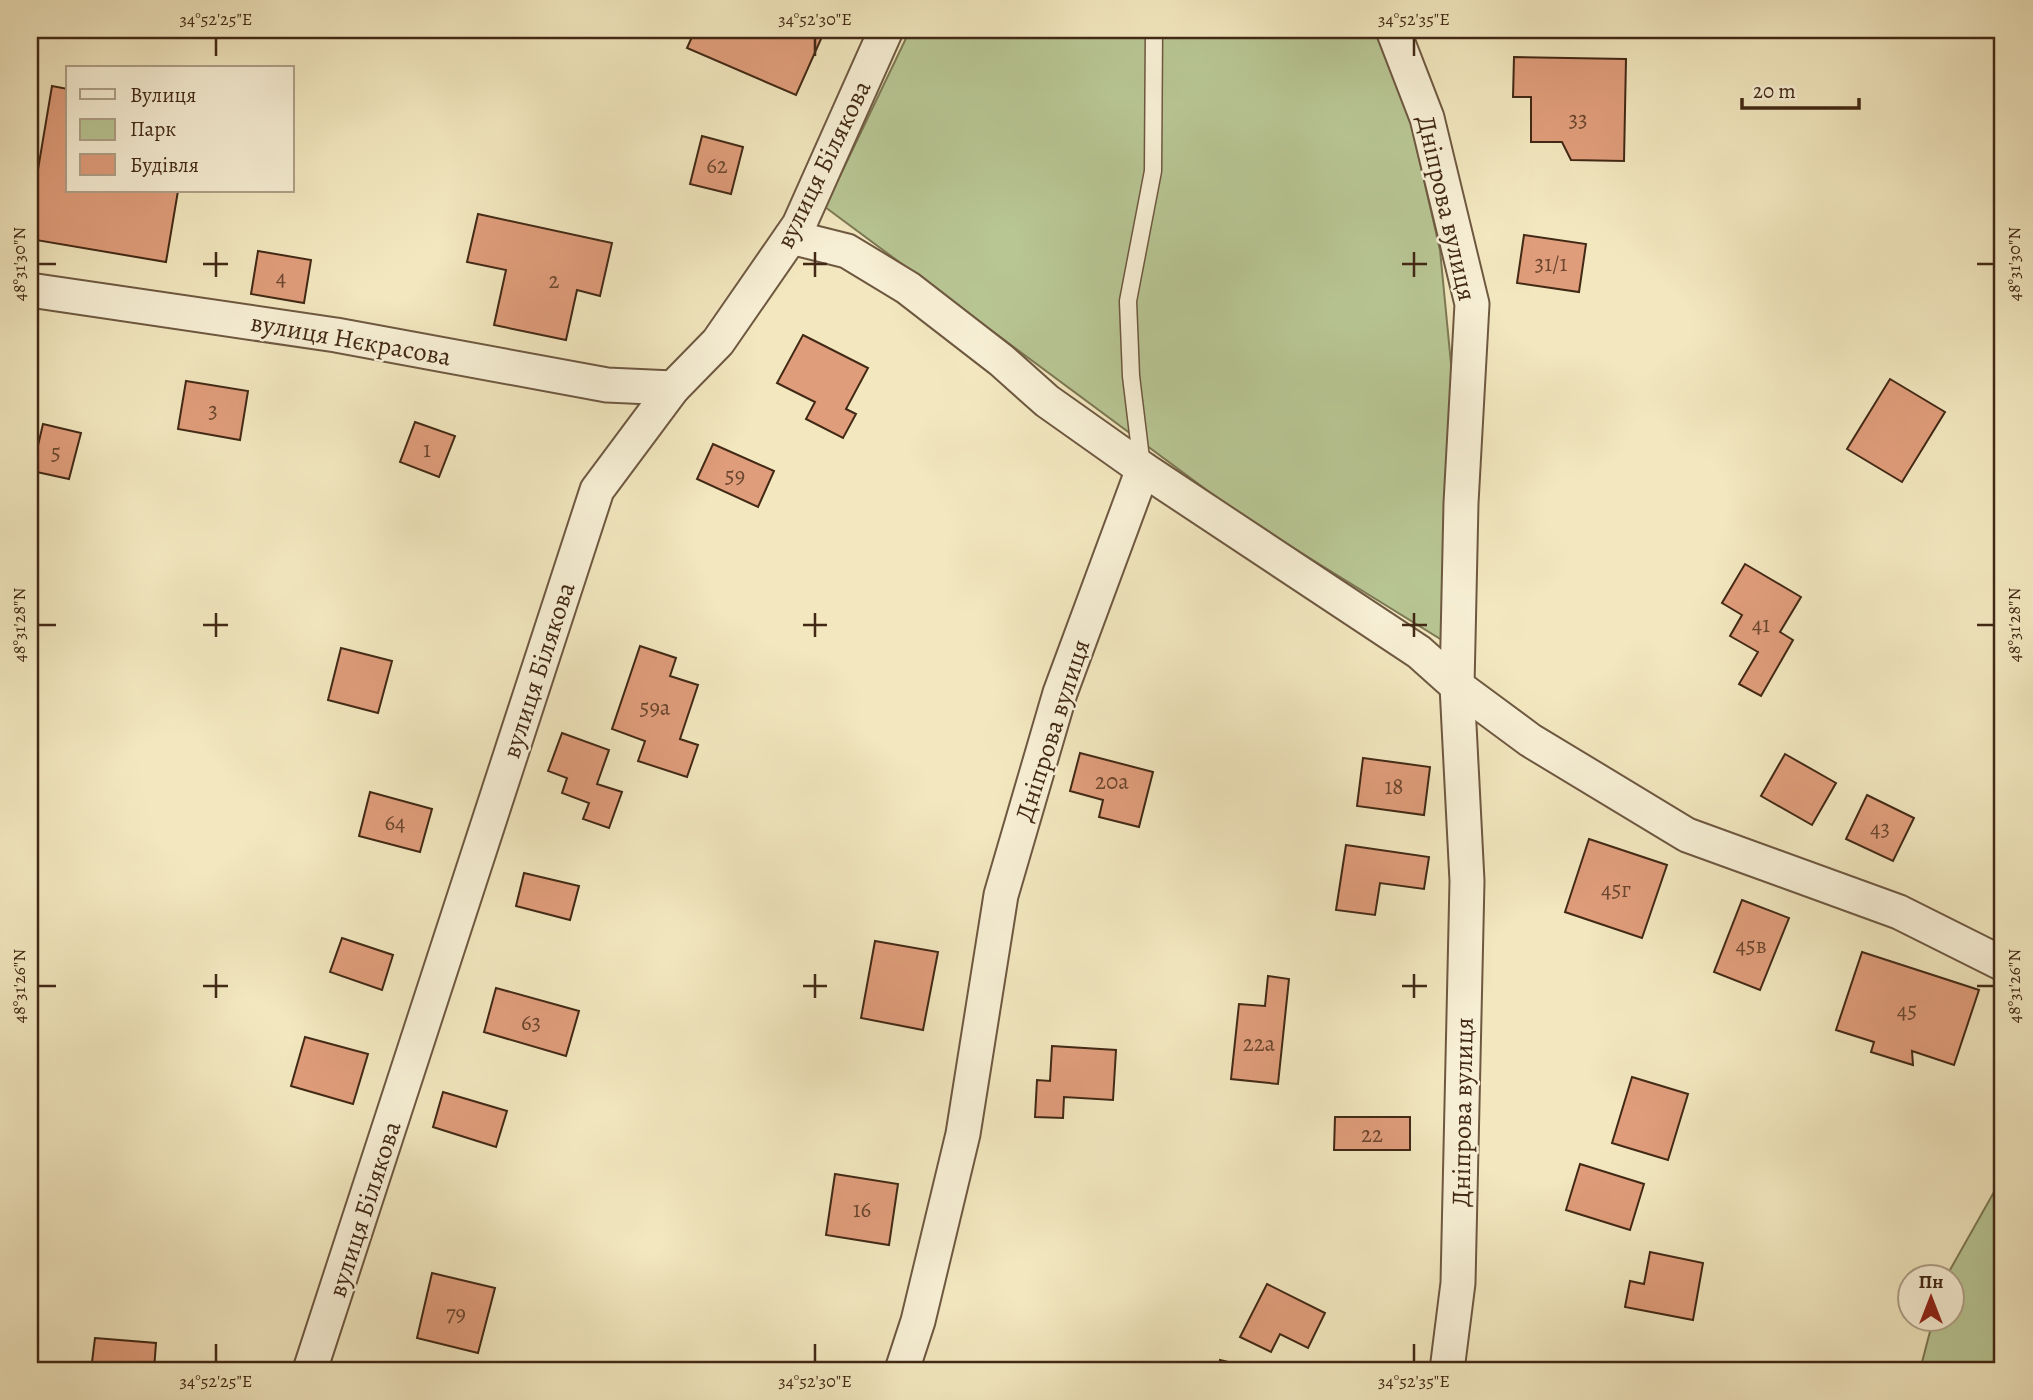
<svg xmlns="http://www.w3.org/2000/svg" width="2033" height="1400" font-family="Alegreya,serif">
	<rect width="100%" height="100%" fill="#f2e7bf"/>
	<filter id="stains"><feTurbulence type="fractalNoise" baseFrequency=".00286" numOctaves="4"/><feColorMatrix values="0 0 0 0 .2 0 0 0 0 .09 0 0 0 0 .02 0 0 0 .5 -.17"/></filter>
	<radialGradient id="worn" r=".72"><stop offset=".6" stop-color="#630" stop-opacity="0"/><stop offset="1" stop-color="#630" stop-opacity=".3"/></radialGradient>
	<g fill="#b8c694" stroke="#7d7854" stroke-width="2">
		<polygon points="910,30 1382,30 1402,84 1440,250 1455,405 1442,640 1243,517 825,207"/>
		<polygon points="2003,1176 2003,1370 1920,1370 1933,1320 1952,1320 1952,1278 1946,1277"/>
	</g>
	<g fill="#e09d7b" stroke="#422915" stroke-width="2">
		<polygon points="695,30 825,30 796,95 687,48"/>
		<polygon points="1514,57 1626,59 1624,161 1571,160 1562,142 1531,142 1531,97 1513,97"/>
		<polygon points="52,86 68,89 68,191 178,191 166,262 30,239 30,217"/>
		<polygon points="702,136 743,147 731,194 690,184"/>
		<polygon points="478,214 612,243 600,296 577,290 566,340 494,325 506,270 467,262"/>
		<polygon points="1524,235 1586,244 1579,292 1517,283"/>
		<polygon points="258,251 311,260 304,303 251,294"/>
		<polygon points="803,335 868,368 846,409 856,414 843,438 806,419 815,402 777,383"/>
		<polygon points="1890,379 1945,412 1902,482 1847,449"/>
		<polygon points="186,381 248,391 240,440 178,429"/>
		<polygon points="415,422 455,436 439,477 400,462"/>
		<polygon points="43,424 81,433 69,479 32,471"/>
		<polygon points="713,444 774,471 758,507 697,479"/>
		<polygon points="1745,564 1801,597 1780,632 1793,640 1761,696 1739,684 1758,652 1730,636 1742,615 1722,603"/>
		<polygon points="640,646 676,658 670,676 698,685 680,739 698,745 687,777 638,761 645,741 612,729"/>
		<polygon points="341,648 392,661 378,713 328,700"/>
		<polygon points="562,733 609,750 597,784 622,792 609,828 583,819 589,803 562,793 567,778 548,771"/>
		<polygon points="1080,753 1153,772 1139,827 1099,817 1103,800 1070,791"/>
		<polygon points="1785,754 1836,783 1812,825 1761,796"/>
		<polygon points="1363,758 1430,767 1424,815 1357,806"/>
		<polygon points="370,792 432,809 420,852 359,836"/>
		<polygon points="1867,795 1914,818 1893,861 1846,839"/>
		<polygon points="1589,839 1667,865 1642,938 1565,912"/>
		<polygon points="1346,845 1429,857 1424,889 1380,883 1375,915 1336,910"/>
		<polygon points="524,873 579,886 570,920 516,906"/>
		<polygon points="1742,900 1789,918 1760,990 1714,972"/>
		<polygon points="342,938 393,955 382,990 330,972"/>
		<polygon points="875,941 938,952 923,1030 861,1018"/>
		<polygon points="1862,952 1979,990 1954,1065 1912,1051 1913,1065 1871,1052 1874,1042 1836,1030"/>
		<polygon points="1268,976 1289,979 1278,1084 1231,1079 1239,1004 1265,1006"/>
		<polygon points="496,988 579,1011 566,1056 484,1032"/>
		<polygon points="305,1037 368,1054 353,1104 291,1086"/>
		<polygon points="1052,1046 1116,1050 1113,1100 1064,1097 1063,1118 1035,1117 1037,1080 1050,1081"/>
		<polygon points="1632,1077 1688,1094 1668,1160 1612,1143"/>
		<polygon points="443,1092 507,1111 496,1147 433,1127"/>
		<polygon points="1335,1117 1410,1117 1410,1150 1334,1150"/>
		<polygon points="1580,1164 1644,1184 1630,1230 1566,1210"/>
		<polygon points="835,1174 898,1184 889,1245 826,1235"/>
		<polygon points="1650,1252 1703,1263 1693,1320 1625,1307 1630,1281 1644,1284"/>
		<polygon points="432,1273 495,1288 478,1353 417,1338"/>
		<polygon points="1267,1284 1325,1313 1308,1348 1280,1334 1271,1352 1240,1337"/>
		<polygon points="95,1338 156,1343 154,1370 91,1370"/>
		<polygon points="1220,1360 1261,1370 1218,1370"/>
	</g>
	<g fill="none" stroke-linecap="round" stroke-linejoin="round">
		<defs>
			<polyline id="lane" points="1142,467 1131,376 1128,301 1153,171 1154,30"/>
			<g id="street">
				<polyline points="1393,30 1427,118 1472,304 1461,503 1457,686 1467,881 1458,1283 1447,1370"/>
				<polyline points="791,237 847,251 908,288 1001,360 1047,401 1143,469 1419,652 1457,686 1530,740 1687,835 1899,912 2003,964"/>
				<polyline points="30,290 336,335 607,385 673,388"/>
				<polyline points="310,1370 597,490 673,388 718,342 799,225 886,30"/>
				<polyline points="902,1370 918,1321 963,1134 1001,895 1060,693 1143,469"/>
			</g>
		</defs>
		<use href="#lane" stroke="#6e5840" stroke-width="19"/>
		<use href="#street" stroke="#6e5840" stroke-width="37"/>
		<use href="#lane" stroke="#f7efd5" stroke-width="16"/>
		<use href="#street" stroke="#f7efd5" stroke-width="33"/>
	</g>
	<path fill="none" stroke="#422915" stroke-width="2.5" d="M 216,38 L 216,56M 815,38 L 815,56M 1414,38 L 1414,56M 216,252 L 216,277M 815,252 L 815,277M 1414,252 L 1414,277M 38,264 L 56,264M 203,264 L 228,264M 803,264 L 827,264M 1402,264 L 1427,264M 1977,264 L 1994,264M 216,613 L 216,637M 815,613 L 815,637M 1414,613 L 1414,637M 38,625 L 56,625M 203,625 L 228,625M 803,625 L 827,625M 1402,625 L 1427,625M 1977,625 L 1994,625M 216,974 L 216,998M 815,974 L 815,998M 1414,974 L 1414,998M 38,986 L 56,986M 203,986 L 228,986M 803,986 L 827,986M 1402,986 L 1427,986M 1977,986 L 1994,986M 216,1344 L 216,1362M 815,1344 L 815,1362M 1414,1344 L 1414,1362"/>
	<g text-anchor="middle" stroke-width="5" stroke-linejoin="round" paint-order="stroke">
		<g font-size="23" fill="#6a462e">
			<text x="1578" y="127">33</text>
			<text x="717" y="173">62</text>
			<text x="1551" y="271">31/1</text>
			<text x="281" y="285">4</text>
			<text x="554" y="288">2</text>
			<text x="213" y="418">3</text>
			<text x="427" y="457">1</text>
			<text x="56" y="460">5</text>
			<text x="735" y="483">59</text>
			<text x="1761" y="632">41</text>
			<text x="655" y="715">59а</text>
			<text x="1112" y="789">20а</text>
			<text x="1394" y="794">18</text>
			<text x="395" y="830">64</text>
			<text x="1880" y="836">43</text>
			<text x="1616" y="897">45г</text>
			<text x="1751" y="953">45в</text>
			<text x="1907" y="1018">45</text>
			<text x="531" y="1030">63</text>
			<text x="1259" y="1051">22а</text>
			<text x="1372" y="1142">22</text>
			<text x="862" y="1217">16</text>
			<text x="456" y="1321">79</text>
		</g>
		<g font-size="26" fill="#422915" stroke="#f7efd5">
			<text transform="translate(823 164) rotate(-64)" y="9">вулиця Білякова</text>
			<text transform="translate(1447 208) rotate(77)" y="9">Дніпрова вулиця</text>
			<text transform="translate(351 339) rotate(10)" y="9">вулиця Нєкрасова</text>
			<text transform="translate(538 670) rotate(-72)" y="9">вулиця Білякова</text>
			<text transform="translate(1052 730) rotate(-72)" y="9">Дніпрова вулиця</text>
			<text transform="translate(1462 1112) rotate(-89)" y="9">Дніпрова вулиця</text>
			<text transform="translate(364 1209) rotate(-72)" y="9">вулиця Білякова</text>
		</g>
	</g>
	<rect width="2033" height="1400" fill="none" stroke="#f2e7bf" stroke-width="77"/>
	<rect x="66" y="66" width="228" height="126" fill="#f7efd5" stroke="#afa088" stroke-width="2"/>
	<rect x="80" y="89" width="35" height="10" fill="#f7efd5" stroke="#afa088" stroke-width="2"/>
	<text x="130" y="102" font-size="21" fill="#422915">Вулиця</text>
	<rect x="80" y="119" width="35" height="21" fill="#b8c694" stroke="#afa088" stroke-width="2"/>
	<text x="130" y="136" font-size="21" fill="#422915">Парк</text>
	<rect x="80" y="154" width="35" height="21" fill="#e09d7b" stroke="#afa088" stroke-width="2"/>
	<text x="130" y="172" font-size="21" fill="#422915">Будівля</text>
	<g transform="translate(1931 1298)"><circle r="33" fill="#f7efd5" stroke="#afa088" stroke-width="2"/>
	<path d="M0-5L12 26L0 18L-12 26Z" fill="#8f2418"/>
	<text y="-10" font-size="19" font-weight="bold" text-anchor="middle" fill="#422915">Пн</text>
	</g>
	<path d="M1742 98v10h117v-10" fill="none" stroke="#422915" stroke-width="3.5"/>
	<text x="1753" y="98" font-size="21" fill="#422915" stroke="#f7efd5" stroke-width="5" paint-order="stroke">20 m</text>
	<rect x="38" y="38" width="1956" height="1324" fill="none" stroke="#422915" stroke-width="2.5"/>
	<g font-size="18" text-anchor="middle" fill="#422915">
		<text x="216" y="25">34°52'25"E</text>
		<text x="815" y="25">34°52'30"E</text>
		<text x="1414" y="25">34°52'35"E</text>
		<text transform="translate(19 264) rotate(-90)" y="6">48°31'30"N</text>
		<text transform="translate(2014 264) rotate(-90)" y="6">48°31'30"N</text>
		<text transform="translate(19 625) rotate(-90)" y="6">48°31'28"N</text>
		<text transform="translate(2014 625) rotate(-90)" y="6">48°31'28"N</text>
		<text transform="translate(19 986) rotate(-90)" y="6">48°31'26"N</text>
		<text transform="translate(2014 986) rotate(-90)" y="6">48°31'26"N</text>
		<text x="216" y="1387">34°52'25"E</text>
		<text x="815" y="1387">34°52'30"E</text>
		<text x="1414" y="1387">34°52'35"E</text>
	</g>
	<rect width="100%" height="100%" filter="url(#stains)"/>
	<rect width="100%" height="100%" fill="url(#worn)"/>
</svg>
